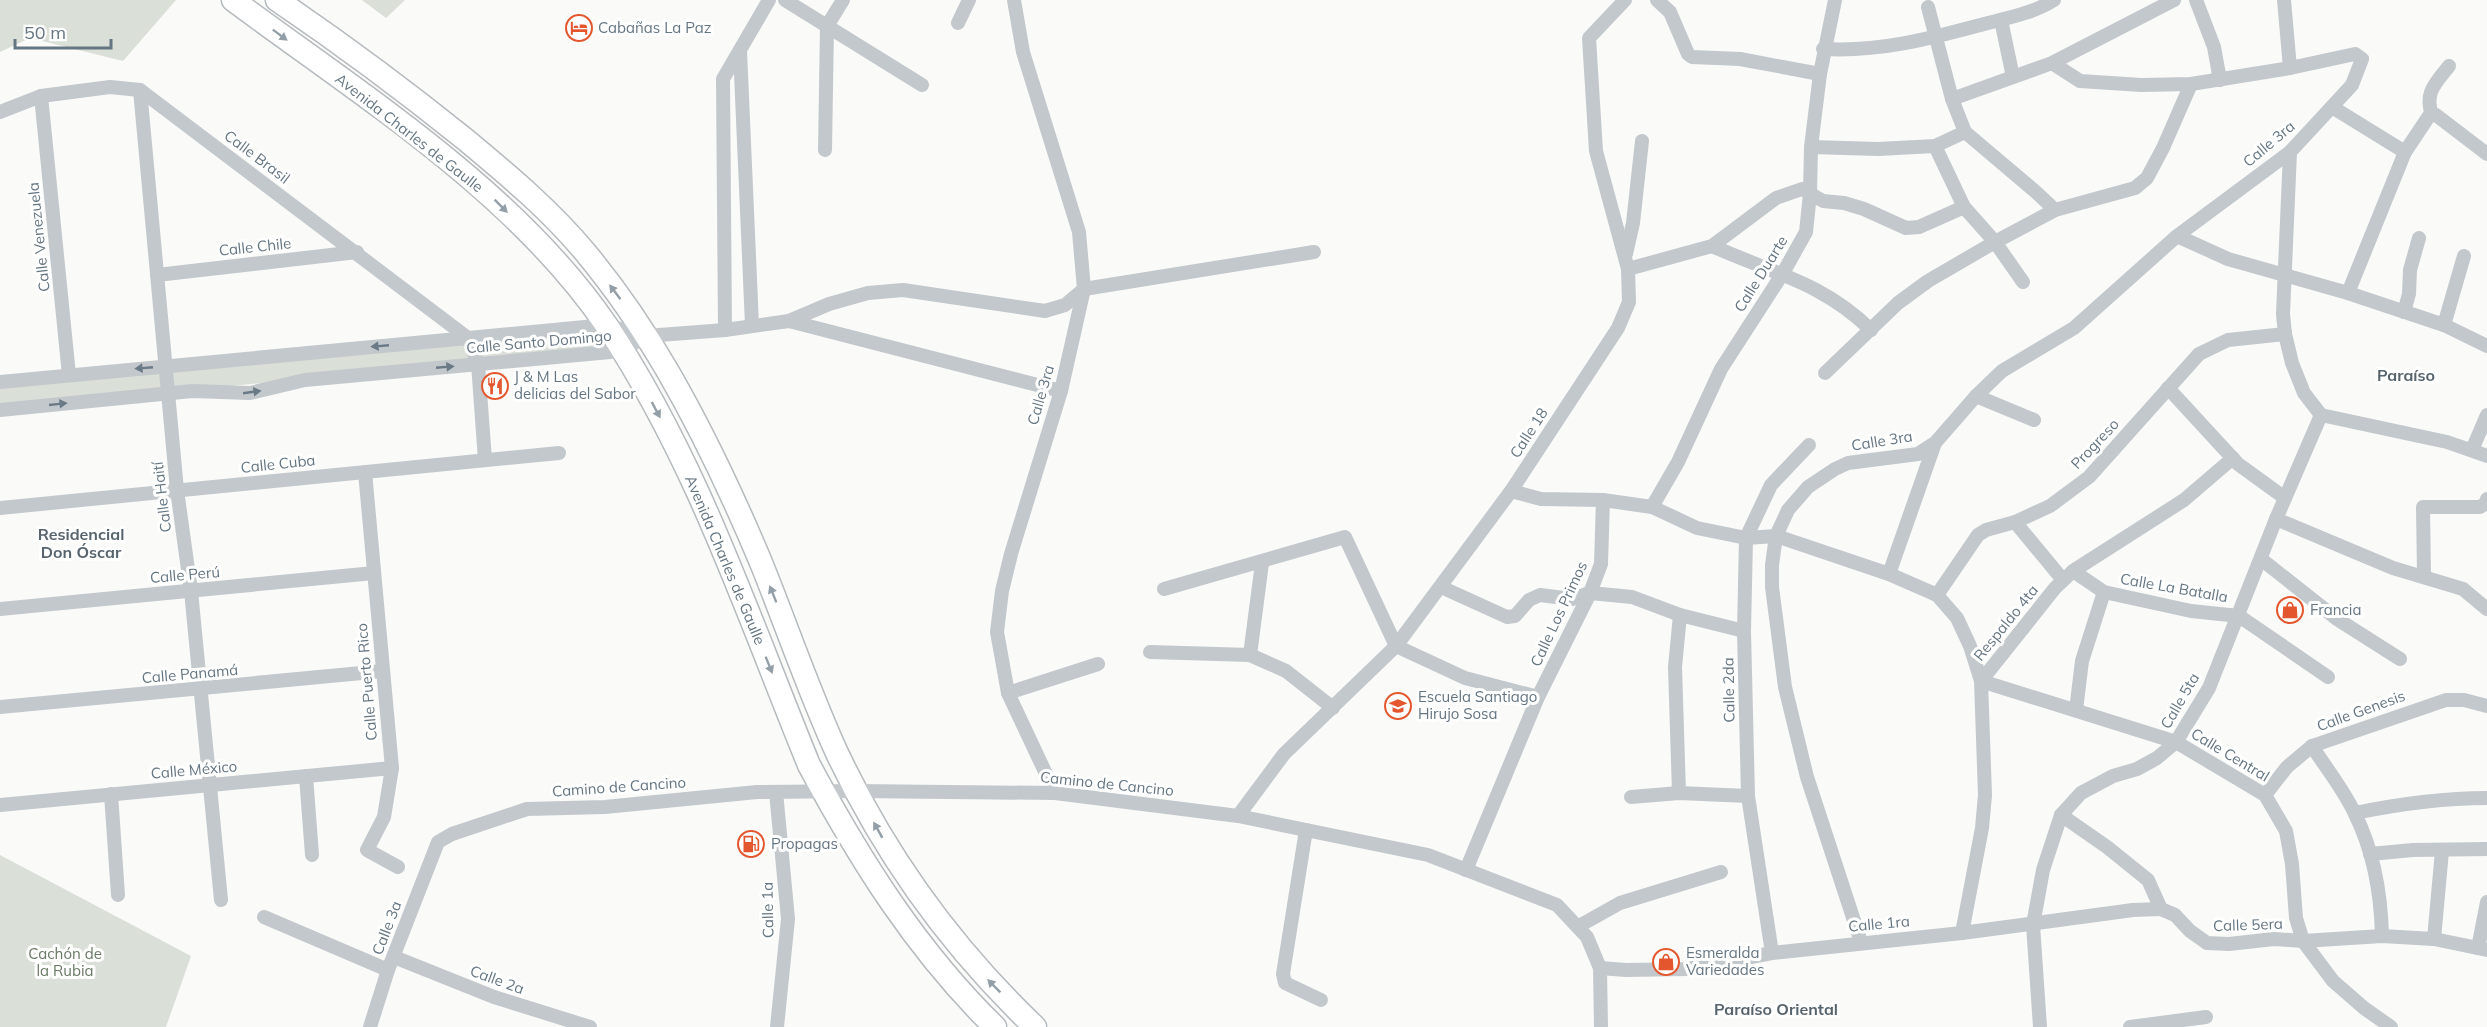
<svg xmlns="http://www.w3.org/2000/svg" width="2487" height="1027" font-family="Mulish,sans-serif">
	<rect width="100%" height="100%" fill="#fafaf8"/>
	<g fill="#dadfd7">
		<polygon points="0,0 176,0 123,61 30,38 0,52"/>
		<polygon points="362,0 405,0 386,18"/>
		<polygon points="604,328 617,349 0,408 0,385"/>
		<polygon points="0,855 191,956 166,1027 0,1027"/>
	</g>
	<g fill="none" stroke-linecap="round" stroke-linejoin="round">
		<defs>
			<g id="primary">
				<path d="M 233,0 C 361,95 516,192 607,326 C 697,461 748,616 809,765 C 860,860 917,951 995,1027"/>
				<path d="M 277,0 C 342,44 405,91 466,140 C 508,175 550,210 585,252 C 615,288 643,329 667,370 C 703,432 734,498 762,565 C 787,627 809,692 837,753 C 886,857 952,948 1035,1027"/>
			</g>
		</defs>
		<use href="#primary" stroke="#b5babe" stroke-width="25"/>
		<g stroke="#c3c8cc" stroke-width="14">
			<polyline points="785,0 922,85"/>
			<polyline points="1014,0 1023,52 1079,232 1084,289 1061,391 1011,554 1002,591 997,632 1008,693 1055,793"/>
			<polyline points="1657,0 1670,12 1688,54 1692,57 1740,59 1820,74"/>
			<polyline points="2196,0 2214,47 2220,80"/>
			<polyline points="2284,0 2290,68"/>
			<polyline points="1928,7 1952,99 1965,132 2037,193 2055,210"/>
			<polyline points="2001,20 2013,77"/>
			<polyline points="958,23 969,0"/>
			<path d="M 1823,49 C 1882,52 1928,39 1984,24 C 2007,18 2034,13 2054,0"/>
			<polyline points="740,51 752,325"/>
			<polyline points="140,90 177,490 191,591 221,900"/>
			<polyline points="41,96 69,375"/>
			<polyline points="1952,99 2052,63 2174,0"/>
			<polyline points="2332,107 2405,152"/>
			<polyline points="0,112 41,96 110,87 140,90 468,338 478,364 485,460"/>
			<path d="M 2432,115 C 2424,92 2436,83 2449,66"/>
			<polyline points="1935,146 1964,207 1995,242 2023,282"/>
			<polyline points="1811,147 1878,149 1935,146 1965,132"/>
			<polyline points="825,150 827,26 843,0"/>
			<polyline points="2290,152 2283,314 2285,334 2292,363 2304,393 2321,415 2447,442 2487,456"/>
			<polyline points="2177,236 2228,259 2348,293 2444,325 2487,346"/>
			<path d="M 1712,246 C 1772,273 1822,282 1871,330"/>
			<polyline points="1626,254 1633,223 1642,141"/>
			<polyline points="1628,269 1712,246 1776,198 1802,189 1823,201 1844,203 1864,209 1906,228 1919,227 1964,207"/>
			<polyline points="157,275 357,252"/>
			<polyline points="2348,293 2405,152 2429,116 2436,115 2487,154"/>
			<polyline points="2404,312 2409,294 2410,270 2419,238"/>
			<polyline points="789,321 1061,391"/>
			<polyline points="2444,325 2464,256"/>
			<polyline points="725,330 723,79 769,0"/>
			<polyline points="1825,373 1898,303 1928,281 1995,242 2055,210 2135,188 2147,178 2163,148 2191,84"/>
			<polyline points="0,382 606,325 646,336 725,330 789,321 829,304 868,293 903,290 1045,311 1065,305 1084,289 1314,252"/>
			<polyline points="2168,388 2238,464 2285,498"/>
			<polyline points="1976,396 2034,420"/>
			<polyline points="0,410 192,391 250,393 305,380 621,351 646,336"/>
			<polyline points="2472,450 2487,415"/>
			<polyline points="365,472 392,768 384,817 367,850 398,867"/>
			<polyline points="1511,491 1541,499 1603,500 1652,507 1697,528 1746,538 1776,536 1889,574 1937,595 1957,618 1970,646 1981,681 2176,742 2265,795 2286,831 2292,864 2296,918 2303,941 2333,981 2364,1008 2391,1027"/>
			<polyline points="1652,507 1678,462 1721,369 1783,273 1806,232 1810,194 1811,147 1820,74 1835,0"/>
			<polyline points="0,508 559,453"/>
			<polyline points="2276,519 2393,568 2463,589 2487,609"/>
			<polyline points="2015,522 2063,580"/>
			<polyline points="2261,559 2337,619 2400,659"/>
			<polyline points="2073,571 2104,592 2191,611 2239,616 2328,677"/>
			<polyline points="1889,574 1935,443"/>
			<polyline points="2424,575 2423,507 2480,507 2486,503 2487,499"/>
			<polyline points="1441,587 1507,617 1515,616 1529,600 1540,595 1572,599 1590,593 1632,597 1680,615 1744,631"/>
			<polyline points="1164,589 1345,537 1396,646 1465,678 1538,697"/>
			<polyline points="1937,595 1978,535 1986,530 2015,522 2050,506 2089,477 2199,354 2228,340 2285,334"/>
			<polyline points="0,609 374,573"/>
			<polyline points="1150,652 1250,655 1286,671 1333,708"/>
			<polyline points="1250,655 1262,563"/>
			<polyline points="1008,693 1098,664"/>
			<polyline points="0,707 383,671"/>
			<polyline points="2076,710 2082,661 2104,592"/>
			<path d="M 2312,746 C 2326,768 2344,790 2355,814 C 2374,852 2381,894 2382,936"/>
			<polyline points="306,776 312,855"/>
			<polyline points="776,792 788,919 777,1027"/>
			<polyline points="1679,793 1675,667 1680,615"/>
			<polyline points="111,794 118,895"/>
			<polyline points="2265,795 2287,767 2312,746 2446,700 2464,700 2487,706"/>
			<polyline points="1631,797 1679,793 1748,796"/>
			<polyline points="0,805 392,768"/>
			<path d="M 2355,813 C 2399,804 2442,798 2487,798"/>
			<polyline points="2061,815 2107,847 2148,880 2161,909 2175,915 2190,931 2207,943 2229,944 2274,939 2303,941 2382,936 2434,939 2487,950"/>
			<polyline points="1238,816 1284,754 1396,646 1511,491 1618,328 1629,302 1628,269 1596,151 1589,38 1625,0"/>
			<polyline points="1306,830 1283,974 1285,983 1321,1000"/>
			<polyline points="2370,854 2413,850 2487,849"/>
			<polyline points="1466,870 1538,697 1590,593 1601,564 1603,500"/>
			<polyline points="264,917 388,970"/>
			<polyline points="1579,926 1620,903 1721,872"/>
			<polyline points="1962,933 1982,828 1985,795 1981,681 2055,588 2073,571 2184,500 2233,458"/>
			<polyline points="2434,939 2442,851"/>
			<polyline points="1861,942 1807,777 1785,687 1772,587 1772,565 1776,536 1788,510 1808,487 1835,469 1848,463 1918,454 1935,443 1976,396 2002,371 2074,328 2177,236 2290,152 2352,85 2362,59 2355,54 2290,68 2191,84 2141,85 2080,81 2052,63"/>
			<polyline points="2478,948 2487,902"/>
			<polyline points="1772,953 1748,796 1744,631 1746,538 1771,485 1809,445"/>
			<polyline points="394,957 494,997 590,1027"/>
			<polyline points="1600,968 1626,970 1687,969 1772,953 1962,933 2133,910 2161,909"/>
			<polyline points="370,1027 388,970 438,842 452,834 527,809 605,807 757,792 856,791 1055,793 1238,816 1428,855 1557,905 1587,937 1600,968 1601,1027"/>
			<polyline points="2040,1027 2033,925 2043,870 2061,815 2081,793 2113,776 2137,769 2157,758 2176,742 2209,688 2276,519 2321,415"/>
			<polyline points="2130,1027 2206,1017"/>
		</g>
		<use href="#primary" stroke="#fff" stroke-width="22"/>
	</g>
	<defs><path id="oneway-solid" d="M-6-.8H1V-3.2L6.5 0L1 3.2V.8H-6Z" transform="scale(1.5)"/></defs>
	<g fill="#939fa8">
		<use href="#oneway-solid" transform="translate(280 35) rotate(37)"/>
		<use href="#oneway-solid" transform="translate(501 206) rotate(45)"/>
		<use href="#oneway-solid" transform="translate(615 292) rotate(-127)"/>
		<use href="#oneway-solid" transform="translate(656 410) rotate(62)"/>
		<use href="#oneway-solid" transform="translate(773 594) rotate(-112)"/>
		<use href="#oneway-solid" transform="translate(769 665) rotate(68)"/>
		<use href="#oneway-solid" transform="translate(878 830) rotate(-119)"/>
		<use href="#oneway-solid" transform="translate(994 986) rotate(-135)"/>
	</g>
	<g fill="#6a7a87">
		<use href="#oneway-solid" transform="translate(380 346) rotate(175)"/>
		<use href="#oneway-solid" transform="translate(445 367) rotate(-5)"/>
		<use href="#oneway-solid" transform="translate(144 368) rotate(175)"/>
		<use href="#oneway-solid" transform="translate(252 392) rotate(-8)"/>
		<use href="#oneway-solid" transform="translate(58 404) rotate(-6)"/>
	</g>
	<defs>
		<symbol id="hotel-ring" viewBox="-11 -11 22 22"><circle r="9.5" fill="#fff" stroke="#e4572e" stroke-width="1.5"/><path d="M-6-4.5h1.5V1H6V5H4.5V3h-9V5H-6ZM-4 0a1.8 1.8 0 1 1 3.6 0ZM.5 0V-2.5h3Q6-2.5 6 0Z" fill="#e4572e"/></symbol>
		<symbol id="restaurant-ring" viewBox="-11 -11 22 22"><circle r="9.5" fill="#fff" stroke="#e4572e" stroke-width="1.5"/><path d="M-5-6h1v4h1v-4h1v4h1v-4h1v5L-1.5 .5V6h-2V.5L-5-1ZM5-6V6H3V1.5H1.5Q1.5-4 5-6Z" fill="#e4572e"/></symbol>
		<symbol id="shop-ring" viewBox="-11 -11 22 22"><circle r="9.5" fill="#fff" stroke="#e4572e" stroke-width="1.5"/><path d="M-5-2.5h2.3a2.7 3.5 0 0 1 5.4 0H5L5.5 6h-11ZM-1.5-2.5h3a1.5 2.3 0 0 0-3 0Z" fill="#e4572e"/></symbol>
		<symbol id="school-ring" viewBox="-11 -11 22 22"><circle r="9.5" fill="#fff" stroke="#e4572e" stroke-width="1.5"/><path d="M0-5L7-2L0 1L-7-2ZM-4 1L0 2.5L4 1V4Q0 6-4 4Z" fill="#e4572e"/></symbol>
		<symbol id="fuel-ring" viewBox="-11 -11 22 22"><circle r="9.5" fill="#fff" stroke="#e4572e" stroke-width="1.5"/><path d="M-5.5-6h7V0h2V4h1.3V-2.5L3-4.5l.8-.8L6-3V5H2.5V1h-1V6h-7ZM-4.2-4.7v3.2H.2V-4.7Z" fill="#e4572e"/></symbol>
	</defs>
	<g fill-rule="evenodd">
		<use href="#hotel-ring" x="564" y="13" width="30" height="30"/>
		<use href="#restaurant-ring" x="480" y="371" width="30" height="30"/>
		<use href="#shop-ring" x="2275" y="595" width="30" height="30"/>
		<use href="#school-ring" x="1383" y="691" width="30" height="30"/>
		<use href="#fuel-ring" x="736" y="829" width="30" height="30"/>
		<use href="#shop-ring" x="1651" y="947" width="30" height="30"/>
	</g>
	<g text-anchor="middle" stroke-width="6" stroke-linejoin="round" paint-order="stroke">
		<g font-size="15" fill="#657683" stroke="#fff" text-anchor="start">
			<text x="598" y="33">Cabañas La Paz</text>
			<text x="514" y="382">J &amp; M Las<tspan x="514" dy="17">delicias del Sabor</tspan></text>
			<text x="2310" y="615">Francia</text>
			<text x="1418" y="702">Escuela Santiago<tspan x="1418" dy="17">Hirujo Sosa</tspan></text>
			<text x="771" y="849">Propagas</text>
			<text x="1686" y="958">Esmeralda<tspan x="1686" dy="17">Variedades</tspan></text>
		</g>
		<g font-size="15" fill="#657683" stroke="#fff">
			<text transform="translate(409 133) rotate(38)" y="5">Avenida Charles de Gaulle</text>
			<text transform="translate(2269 144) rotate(-40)" y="5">Calle 3ra</text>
			<text transform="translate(257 157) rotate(37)" y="5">Calle Brasil</text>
			<text transform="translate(39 237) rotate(-96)" y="5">Calle Venezuela</text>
			<text transform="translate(255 247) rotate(-6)" y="5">Calle Chile</text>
			<text transform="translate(1761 274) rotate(-58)" y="5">Calle Duarte</text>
			<text transform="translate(539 342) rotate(-5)" y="5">Calle Santo Domingo</text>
			<text transform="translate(1041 395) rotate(-74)" y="5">Calle 3ra</text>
			<text transform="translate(1529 433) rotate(-57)" y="5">Calle 18</text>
			<text transform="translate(1882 441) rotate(-9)" y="5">Calle 3ra</text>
			<text transform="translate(2095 444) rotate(-47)" y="5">Progreso</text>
			<text transform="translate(278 464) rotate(-6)" y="5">Calle Cuba</text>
			<text transform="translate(162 497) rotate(-97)" y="5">Calle Haití</text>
			<text transform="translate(725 560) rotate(67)" y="5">Avenida Charles de Gaulle</text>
			<text transform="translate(185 575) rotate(-5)" y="5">Calle Perú</text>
			<text transform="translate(2174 588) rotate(10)" y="5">Calle La Batalla</text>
			<text transform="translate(1559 614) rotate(-65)" y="5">Calle Los Primos</text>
			<text transform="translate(2006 623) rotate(-51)" y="5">Respaldo 4ta</text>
			<text transform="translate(190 674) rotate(-5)" y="5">Calle Panamá</text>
			<text transform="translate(367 682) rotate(-95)" y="5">Calle Puerto Rico</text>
			<text transform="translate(1729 690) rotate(-91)" y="5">Calle 2da</text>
			<text transform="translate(2180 701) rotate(-60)" y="5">Calle 5ta</text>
			<text transform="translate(2361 711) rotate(-20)" y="5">Calle Genesis</text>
			<text transform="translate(2230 755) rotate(31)" y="5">Calle Central</text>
			<text transform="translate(194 770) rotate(-5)" y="5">Calle México</text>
			<text transform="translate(1107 784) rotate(6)" y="5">Camino de Cancino</text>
			<text transform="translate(619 787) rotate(-4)" y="5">Camino de Cancino</text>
			<text transform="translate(768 910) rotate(-91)" y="5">Calle 1a</text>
			<text transform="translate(1879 924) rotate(-5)" y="5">Calle 1ra</text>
			<text transform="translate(2248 925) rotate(-2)" y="5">Calle 5era</text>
			<text transform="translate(387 928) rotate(-69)" y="5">Calle 3a</text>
			<text transform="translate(497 980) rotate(20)" y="5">Calle 2a</text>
		</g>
		<g font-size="15" fill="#687a64" stroke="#fff">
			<text x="65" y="959">Cachón de<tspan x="65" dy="17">la Rubia</tspan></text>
		</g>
		<g font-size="16" font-weight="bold" fill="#57646e" stroke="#fff">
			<text x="2406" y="381">Paraíso</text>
			<text x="81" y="540">Residencial<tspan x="81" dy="18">Don Óscar</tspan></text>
			<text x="1776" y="1015">Paraíso Oriental</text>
		</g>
	</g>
	<path d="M15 39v9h96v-9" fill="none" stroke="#657683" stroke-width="3"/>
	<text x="24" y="39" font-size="18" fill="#657683" stroke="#ffffff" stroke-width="4.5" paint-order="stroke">50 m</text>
</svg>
